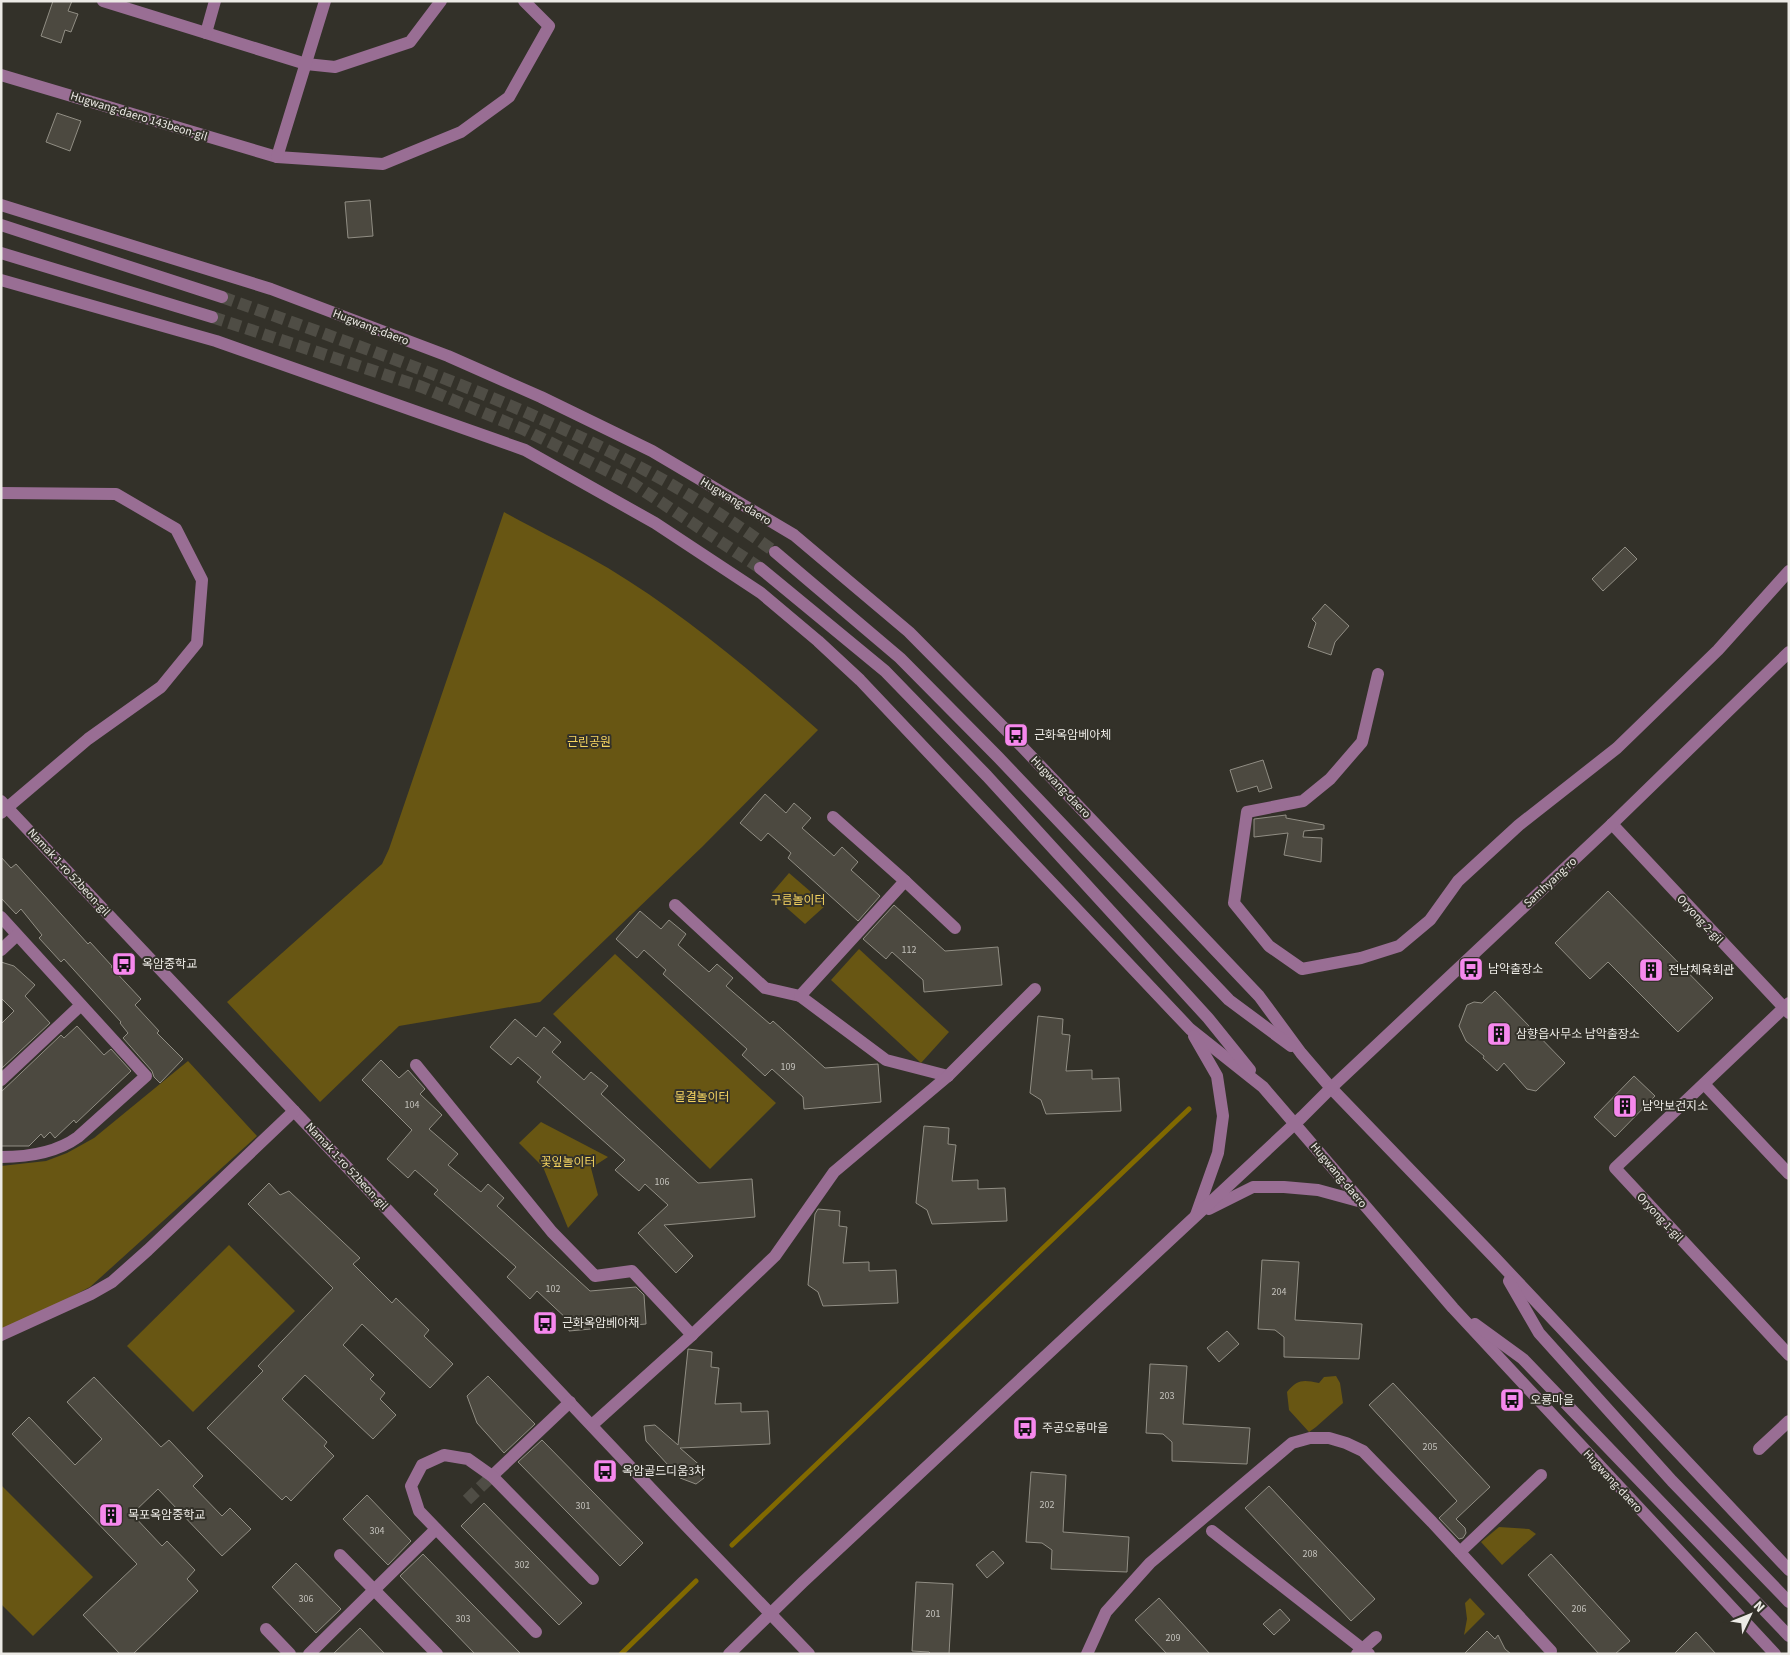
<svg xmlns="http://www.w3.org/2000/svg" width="1790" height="1655" font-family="'Source Sans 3','Noto Sans KR',sans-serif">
	<rect width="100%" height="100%" fill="#333129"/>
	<g fill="#685613">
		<path d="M 504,512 C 538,531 574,548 608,568 C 684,614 751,671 818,730 L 702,847 L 540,1002 L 399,1026 L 320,1102 L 227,1002 L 382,864 L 389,849 Z"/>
		<polygon points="789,873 826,905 805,924 771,894"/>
		<polygon points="859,949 949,1032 921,1063 831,980"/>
		<polygon points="615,954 776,1103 710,1169 553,1014"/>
		<polygon points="188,1061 257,1136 90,1287 41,1312 1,1329 1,1166 46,1161 67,1153 94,1138"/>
		<polygon points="541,1122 608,1157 591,1168 598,1195 568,1228 543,1167 519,1143"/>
		<polygon points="229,1245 295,1311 193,1412 127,1346"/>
		<path d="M 1336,1376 L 1340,1383 L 1343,1403 L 1316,1427 L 1309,1432 L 1289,1410 L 1287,1392 C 1298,1379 1303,1380 1319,1383 L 1324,1377 Z"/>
		<polygon points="1,1485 93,1577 33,1636 1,1604"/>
		<polygon points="1499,1527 1529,1529 1536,1534 1502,1565 1481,1542"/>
		<polygon points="1470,1598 1485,1614 1464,1635 1467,1619 1465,1603"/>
	</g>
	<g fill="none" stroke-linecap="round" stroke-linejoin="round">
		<g stroke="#816900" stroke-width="5">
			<polyline points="732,1545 1189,1109"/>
			<polyline points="621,1654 696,1581"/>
		</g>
	</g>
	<g fill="#4c4940" stroke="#918e84">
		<polygon points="53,1 72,1 68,11 78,14 71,32 65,30 61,43 41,36"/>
		<polygon points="57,113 81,121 70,151 46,142"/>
		<polygon points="370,200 373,236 348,238 345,202"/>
		<polygon points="1625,547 1637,559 1603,591 1592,579"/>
		<polygon points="1325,604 1349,626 1335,642 1331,655 1308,647 1316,623 1312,619"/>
		<polygon points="1263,760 1272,788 1259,792 1257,786 1237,792 1230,770"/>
		<polygon points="765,794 786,813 794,803 811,818 802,828 834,856 842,847 858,862 851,870 880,896 858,921 788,858 791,853 768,833 761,841 740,823"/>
		<polygon points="1286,815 1286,818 1324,825 1324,829 1304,831 1303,837 1322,838 1321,862 1284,855 1288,833 1254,837 1254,819"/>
		<polygon points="1,857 11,868 16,864 88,944 90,942 112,966 111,967 141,999 135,1005 159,1031 157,1033 183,1059 160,1083 154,1077 152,1071 123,1038 128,1033 120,1023 121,1022 64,959 61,962 39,938 42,935 21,909 16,914 1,898"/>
		<polygon points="1608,891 1713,998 1678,1032 1608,962 1590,979 1555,943"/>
		<polygon points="894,905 945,951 998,947 1002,985 924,992 923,980 892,952 886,959 863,939"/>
		<polygon points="640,911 661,929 669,920 686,934 678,945 709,972 717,964 733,978 726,986 770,1024 773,1021 825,1068 878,1064 881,1102 804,1109 803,1097 772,1069 765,1076 742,1055 747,1049 663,974 666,970 644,950 637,958 616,939"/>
		<polygon points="1,962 14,966 35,985 25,996 50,1023 2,1068 1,1024 14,1011 1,998"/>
		<polygon points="1495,991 1565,1063 1536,1091 1527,1089 1504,1063 1497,1071 1483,1058 1484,1056 1466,1041 1459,1026 1467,1005 1474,1002 1482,1003"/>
		<polygon points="1038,1016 1063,1019 1062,1034 1070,1035 1066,1071 1092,1070 1092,1079 1119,1078 1121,1111 1046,1114 1041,1100 1030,1093"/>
		<polygon points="515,1019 536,1037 544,1027 561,1042 552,1052 584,1080 591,1072 608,1086 601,1094 698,1183 752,1179 755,1217 664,1225 693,1256 676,1273 638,1233 668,1205 645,1184 639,1191 615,1170 625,1160 537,1082 541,1077 518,1057 511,1065 490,1047"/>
		<polygon points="77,1026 104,1055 111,1049 131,1071 76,1123 74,1120 55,1138 50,1132 44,1138 41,1134 29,1146 1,1146 1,1092 61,1035 64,1038"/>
		<polygon points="381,1060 399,1078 408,1070 425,1089 420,1094 442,1115 429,1129 458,1154 448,1165 481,1192 488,1184 504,1198 497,1206 590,1291 636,1287 644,1295 646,1324 569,1331 568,1320 537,1291 530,1299 507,1277 516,1267 434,1194 438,1190 415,1170 408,1178 387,1159 412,1130 362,1080"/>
		<polygon points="1634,1076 1655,1096 1615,1137 1594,1117"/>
		<polygon points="924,1126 949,1128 948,1144 956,1145 952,1181 978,1180 978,1189 1005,1188 1007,1221 932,1224 927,1210 916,1203"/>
		<polygon points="269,1183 280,1195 289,1191 360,1258 353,1264 392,1303 396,1298 429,1330 424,1336 453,1364 430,1388 362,1324 343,1345 374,1375 370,1379 385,1393 380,1399 396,1415 373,1439 305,1375 282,1399 327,1442 324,1446 334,1456 291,1501 286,1496 282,1500 207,1428 263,1371 258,1366 333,1288 248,1204"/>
		<polygon points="818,1209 840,1211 839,1226 847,1227 843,1263 869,1262 869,1271 896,1270 898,1303 823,1306 818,1292 808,1285 815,1214"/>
		<polygon points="1262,1260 1299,1262 1295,1320 1362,1324 1359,1359 1284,1357 1284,1337 1275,1330 1258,1329"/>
		<polygon points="1227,1331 1239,1344 1219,1362 1207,1348"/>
		<polygon points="688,1349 712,1352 711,1367 719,1368 715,1404 741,1403 741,1412 768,1411 770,1444 680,1448 703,1468 704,1478 696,1484 680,1478 646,1441 644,1426 655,1425 678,1445"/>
		<polygon points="1150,1364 1187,1366 1183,1424 1250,1428 1247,1464 1172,1461 1172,1442 1163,1434 1146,1433"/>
		<polygon points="488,1376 535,1424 504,1453 477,1423 467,1396"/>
		<polygon points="94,1377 161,1447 169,1440 203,1476 193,1486 222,1516 230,1508 251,1529 222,1556 158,1489 132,1514 162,1546 167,1541 195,1570 187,1579 198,1591 133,1654 120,1654 83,1615 137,1564 12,1434 29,1417 75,1465 102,1439 67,1402"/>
		<polygon points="1393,1383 1490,1487 1456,1519 1465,1528 1466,1533 1463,1538 1459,1539 1439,1518 1457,1501 1369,1405"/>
		<polygon points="542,1440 643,1543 620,1566 518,1462"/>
		<polygon points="1031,1472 1066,1475 1063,1532 1129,1537 1127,1572 1051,1569 1052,1550 1042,1543 1026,1542"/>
		<polygon points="1269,1486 1375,1599 1351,1621 1245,1508"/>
		<polygon points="367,1495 411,1541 388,1565 343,1519"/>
		<polygon points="484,1503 582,1603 559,1625 461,1526"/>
		<polygon points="993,1551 1004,1563 987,1578 976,1565"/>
		<polygon points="423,1554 521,1654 475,1654 400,1576"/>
		<polygon points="1551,1554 1630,1641 1615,1654 1599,1654 1528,1575"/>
		<polygon points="296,1563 341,1609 316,1633 272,1587"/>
		<polygon points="916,1582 953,1584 949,1654 931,1654 929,1652 912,1651"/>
		<polygon points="1159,1598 1210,1654 1167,1654 1135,1620"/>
		<polygon points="1280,1609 1290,1620 1274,1635 1263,1624"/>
		<polygon points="360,1628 385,1654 333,1654"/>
		<polygon points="1487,1631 1495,1639 1498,1635 1505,1649 1511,1654 1464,1654"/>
		<polygon points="1696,1632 1716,1654 1674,1654"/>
	</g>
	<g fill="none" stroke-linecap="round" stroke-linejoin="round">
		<g stroke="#4f4d45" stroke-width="12" stroke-dasharray="12 6" stroke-linecap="butt">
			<path d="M 222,297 C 413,366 610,430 775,552"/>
			<polyline points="212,317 422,387 525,430 632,483 760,568"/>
			<polyline points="467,1500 492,1476"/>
		</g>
		<g stroke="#996e94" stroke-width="12">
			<polyline points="103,1 306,64 335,67 410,42 441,1"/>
			<polyline points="206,33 215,1"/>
			<polyline points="1,75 277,157 383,164 461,132 509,97 549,26 524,1"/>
			<polyline points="277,157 325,1"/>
			<polyline points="1,205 271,289 448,356 541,397 652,451 794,535 909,632 1009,733 1259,996 1301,1053 1331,1088 1496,1259 1789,1570"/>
			<polyline points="1,225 222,297"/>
			<polyline points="1,253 212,317"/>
			<polyline points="1,280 216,341 525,450 655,523 761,593 818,641 860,680 1190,1029 1263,1087 1453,1308 1775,1654"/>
			<polyline points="1,493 116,494 176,529 202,580 197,643 161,687 88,739 1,813"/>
			<polyline points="775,552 900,658 998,757 1229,1000 1291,1046"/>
			<polyline points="760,568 885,671 987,776 1208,1018 1250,1070"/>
			<polyline points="1378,674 1362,742 1330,779 1303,801 1247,812 1234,903 1269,946 1302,969 1361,958 1399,946 1430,920 1458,881 1519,825 1617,748 1718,650 1789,571"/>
			<polyline points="1,801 692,1532 809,1654"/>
			<polyline points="833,817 905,881"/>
			<polyline points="1612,824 1789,1013"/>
			<polyline points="675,905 765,988 800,996 886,1060 948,1076"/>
			<path d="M 1,917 L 146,1076 L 78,1137 C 56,1153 28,1157 1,1157"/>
			<polyline points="1,950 17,935"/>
			<polyline points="800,996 905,881 955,928"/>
			<polyline points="1789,1003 1615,1168 1789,1355"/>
			<polyline points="1194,1036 1217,1076 1223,1116 1218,1153 1196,1215"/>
			<polyline points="416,1065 552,1232 595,1276 632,1271 692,1335"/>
			<polyline points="1,1080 81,1005"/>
			<polyline points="1704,1084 1789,1174"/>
			<polyline points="1209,1209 1253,1187 1284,1187 1318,1190 1362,1202"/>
			<polyline points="1509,1281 1539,1333 1672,1481 1789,1602"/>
			<polyline points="1475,1324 1523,1359 1789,1636"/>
			<polyline points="1,1335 91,1294 112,1282 148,1250 294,1111"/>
			<polyline points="592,1425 692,1335 775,1256 834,1172 948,1076 1035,989"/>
			<polyline points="1759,1449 1789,1421"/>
			<polyline points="492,1476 570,1402"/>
			<polyline points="1212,1531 1369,1654"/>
			<polyline points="1460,1552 1541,1475"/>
			<polyline points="340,1555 437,1654"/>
			<polyline points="266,1629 290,1654"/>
			<polyline points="536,1632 419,1511 411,1486 422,1465 444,1455 468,1459 492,1476 593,1579"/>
			<polyline points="309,1654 436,1529"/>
			<polyline points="729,1654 803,1582 1302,1117 1331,1088 1612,824 1789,652"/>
			<polyline points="1087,1654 1106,1612 1150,1563 1292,1443 1310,1438 1329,1438 1346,1443 1363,1451 1432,1522 1551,1651"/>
			<polyline points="1357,1654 1376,1637"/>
		</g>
	</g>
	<defs>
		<symbol id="bus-square" viewBox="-11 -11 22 22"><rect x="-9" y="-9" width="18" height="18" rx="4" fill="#f688ed" stroke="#333129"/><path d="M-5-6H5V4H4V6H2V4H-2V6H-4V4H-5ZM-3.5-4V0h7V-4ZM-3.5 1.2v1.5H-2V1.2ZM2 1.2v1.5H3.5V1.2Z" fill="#111"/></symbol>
		<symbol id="building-square" viewBox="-11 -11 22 22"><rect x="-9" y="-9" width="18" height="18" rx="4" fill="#f688ed" stroke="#333129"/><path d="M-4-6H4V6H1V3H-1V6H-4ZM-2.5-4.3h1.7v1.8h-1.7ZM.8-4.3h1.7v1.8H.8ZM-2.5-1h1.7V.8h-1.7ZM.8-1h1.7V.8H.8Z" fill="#111"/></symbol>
	</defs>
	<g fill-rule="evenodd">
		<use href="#bus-square" x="1002" y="721" width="28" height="28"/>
		<use href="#bus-square" x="110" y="950" width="28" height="28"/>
		<use href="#bus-square" x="1457" y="955" width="28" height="28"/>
		<use href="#building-square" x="1637" y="956" width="28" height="28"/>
		<use href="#building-square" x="1485" y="1020" width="28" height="28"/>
		<use href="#building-square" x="1611" y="1092" width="28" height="28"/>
		<use href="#bus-square" x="531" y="1309" width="28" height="28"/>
		<use href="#bus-square" x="1498" y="1386" width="28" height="28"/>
		<use href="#bus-square" x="1011" y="1414" width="28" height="28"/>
		<use href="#bus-square" x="591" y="1457" width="28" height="28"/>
		<use href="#building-square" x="97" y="1501" width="28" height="28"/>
	</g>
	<g text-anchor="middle" stroke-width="4" stroke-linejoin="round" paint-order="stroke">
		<g font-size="10" fill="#c4c2bc">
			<text x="909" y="953">112</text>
			<text x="788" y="1070">109</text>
			<text x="412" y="1108">104</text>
			<text x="662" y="1185">106</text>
			<text x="553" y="1292">102</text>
			<text x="1279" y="1295">204</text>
			<text x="1167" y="1399">203</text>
			<text x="1430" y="1450">205</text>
			<text x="1047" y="1508">202</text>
			<text x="583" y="1509">301</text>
			<text x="377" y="1534">304</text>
			<text x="1310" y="1557">208</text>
			<text x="522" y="1568">302</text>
			<text x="306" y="1602">306</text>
			<text x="1579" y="1612">206</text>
			<text x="933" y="1617">201</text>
			<text x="463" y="1622">303</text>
			<text x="1173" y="1641">209</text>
		</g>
		<g font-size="12" fill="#eceae5" stroke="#333129">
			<text transform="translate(139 116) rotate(17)" y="4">Hugwang-daero 143beon-gil</text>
			<text transform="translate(371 327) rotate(21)" y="4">Hugwang-daero</text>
			<text transform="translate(736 501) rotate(31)" y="4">Hugwang-daero</text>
			<text transform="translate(1061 787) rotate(46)" y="4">Hugwang-daero</text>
			<text transform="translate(69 872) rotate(47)" y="4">Namak 1-ro 52beon-gil</text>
			<text transform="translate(1550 882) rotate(-43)" y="4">Samhyang-ro</text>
			<text transform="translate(1700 919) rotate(47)" y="4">Oryong 2-gil</text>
			<text transform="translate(347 1166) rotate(47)" y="4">Namak 1-ro 52beon-gil</text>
			<text transform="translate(1339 1175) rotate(50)" y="4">Hugwang-daero</text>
			<text transform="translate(1660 1217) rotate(47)" y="4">Oryong 1-gil</text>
			<text transform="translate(1613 1481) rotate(47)" y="4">Hugwang-daero</text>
		</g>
		<g font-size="12" fill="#eceae5" stroke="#333129" text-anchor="start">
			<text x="1034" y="739">근화옥암베아체</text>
			<text x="142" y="968">옥암중학교</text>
			<text x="1488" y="973">남악출장소</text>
			<text x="1668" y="974">전남체육회관</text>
			<text x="1516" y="1038">삼향읍사무소 남악출장소</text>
			<text x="1642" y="1110">남악보건지소</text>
			<text x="562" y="1327">근화옥암베아채</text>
			<text x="1530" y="1404">오룡마을</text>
			<text x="1042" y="1432">주공오룡마을</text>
			<text x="622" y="1475">옥암골드디움3차</text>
			<text x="128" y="1519">목포옥암중학교</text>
		</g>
		<g font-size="12" fill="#f5d460" stroke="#333129">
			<text x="589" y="746">근린공원</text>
			<text x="798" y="904">구름놀이터</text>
			<text x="702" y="1101">물결놀이터</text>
			<text x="568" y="1166">꽃잎놀이터</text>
		</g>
	</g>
	<rect width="1790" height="1655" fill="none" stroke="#eceae5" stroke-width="5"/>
	<g transform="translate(1750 1615) rotate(47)" stroke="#333129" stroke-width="4" paint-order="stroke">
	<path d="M0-4L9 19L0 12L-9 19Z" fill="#eceae5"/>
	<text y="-8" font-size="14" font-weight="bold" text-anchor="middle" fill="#eceae5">N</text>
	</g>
</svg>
